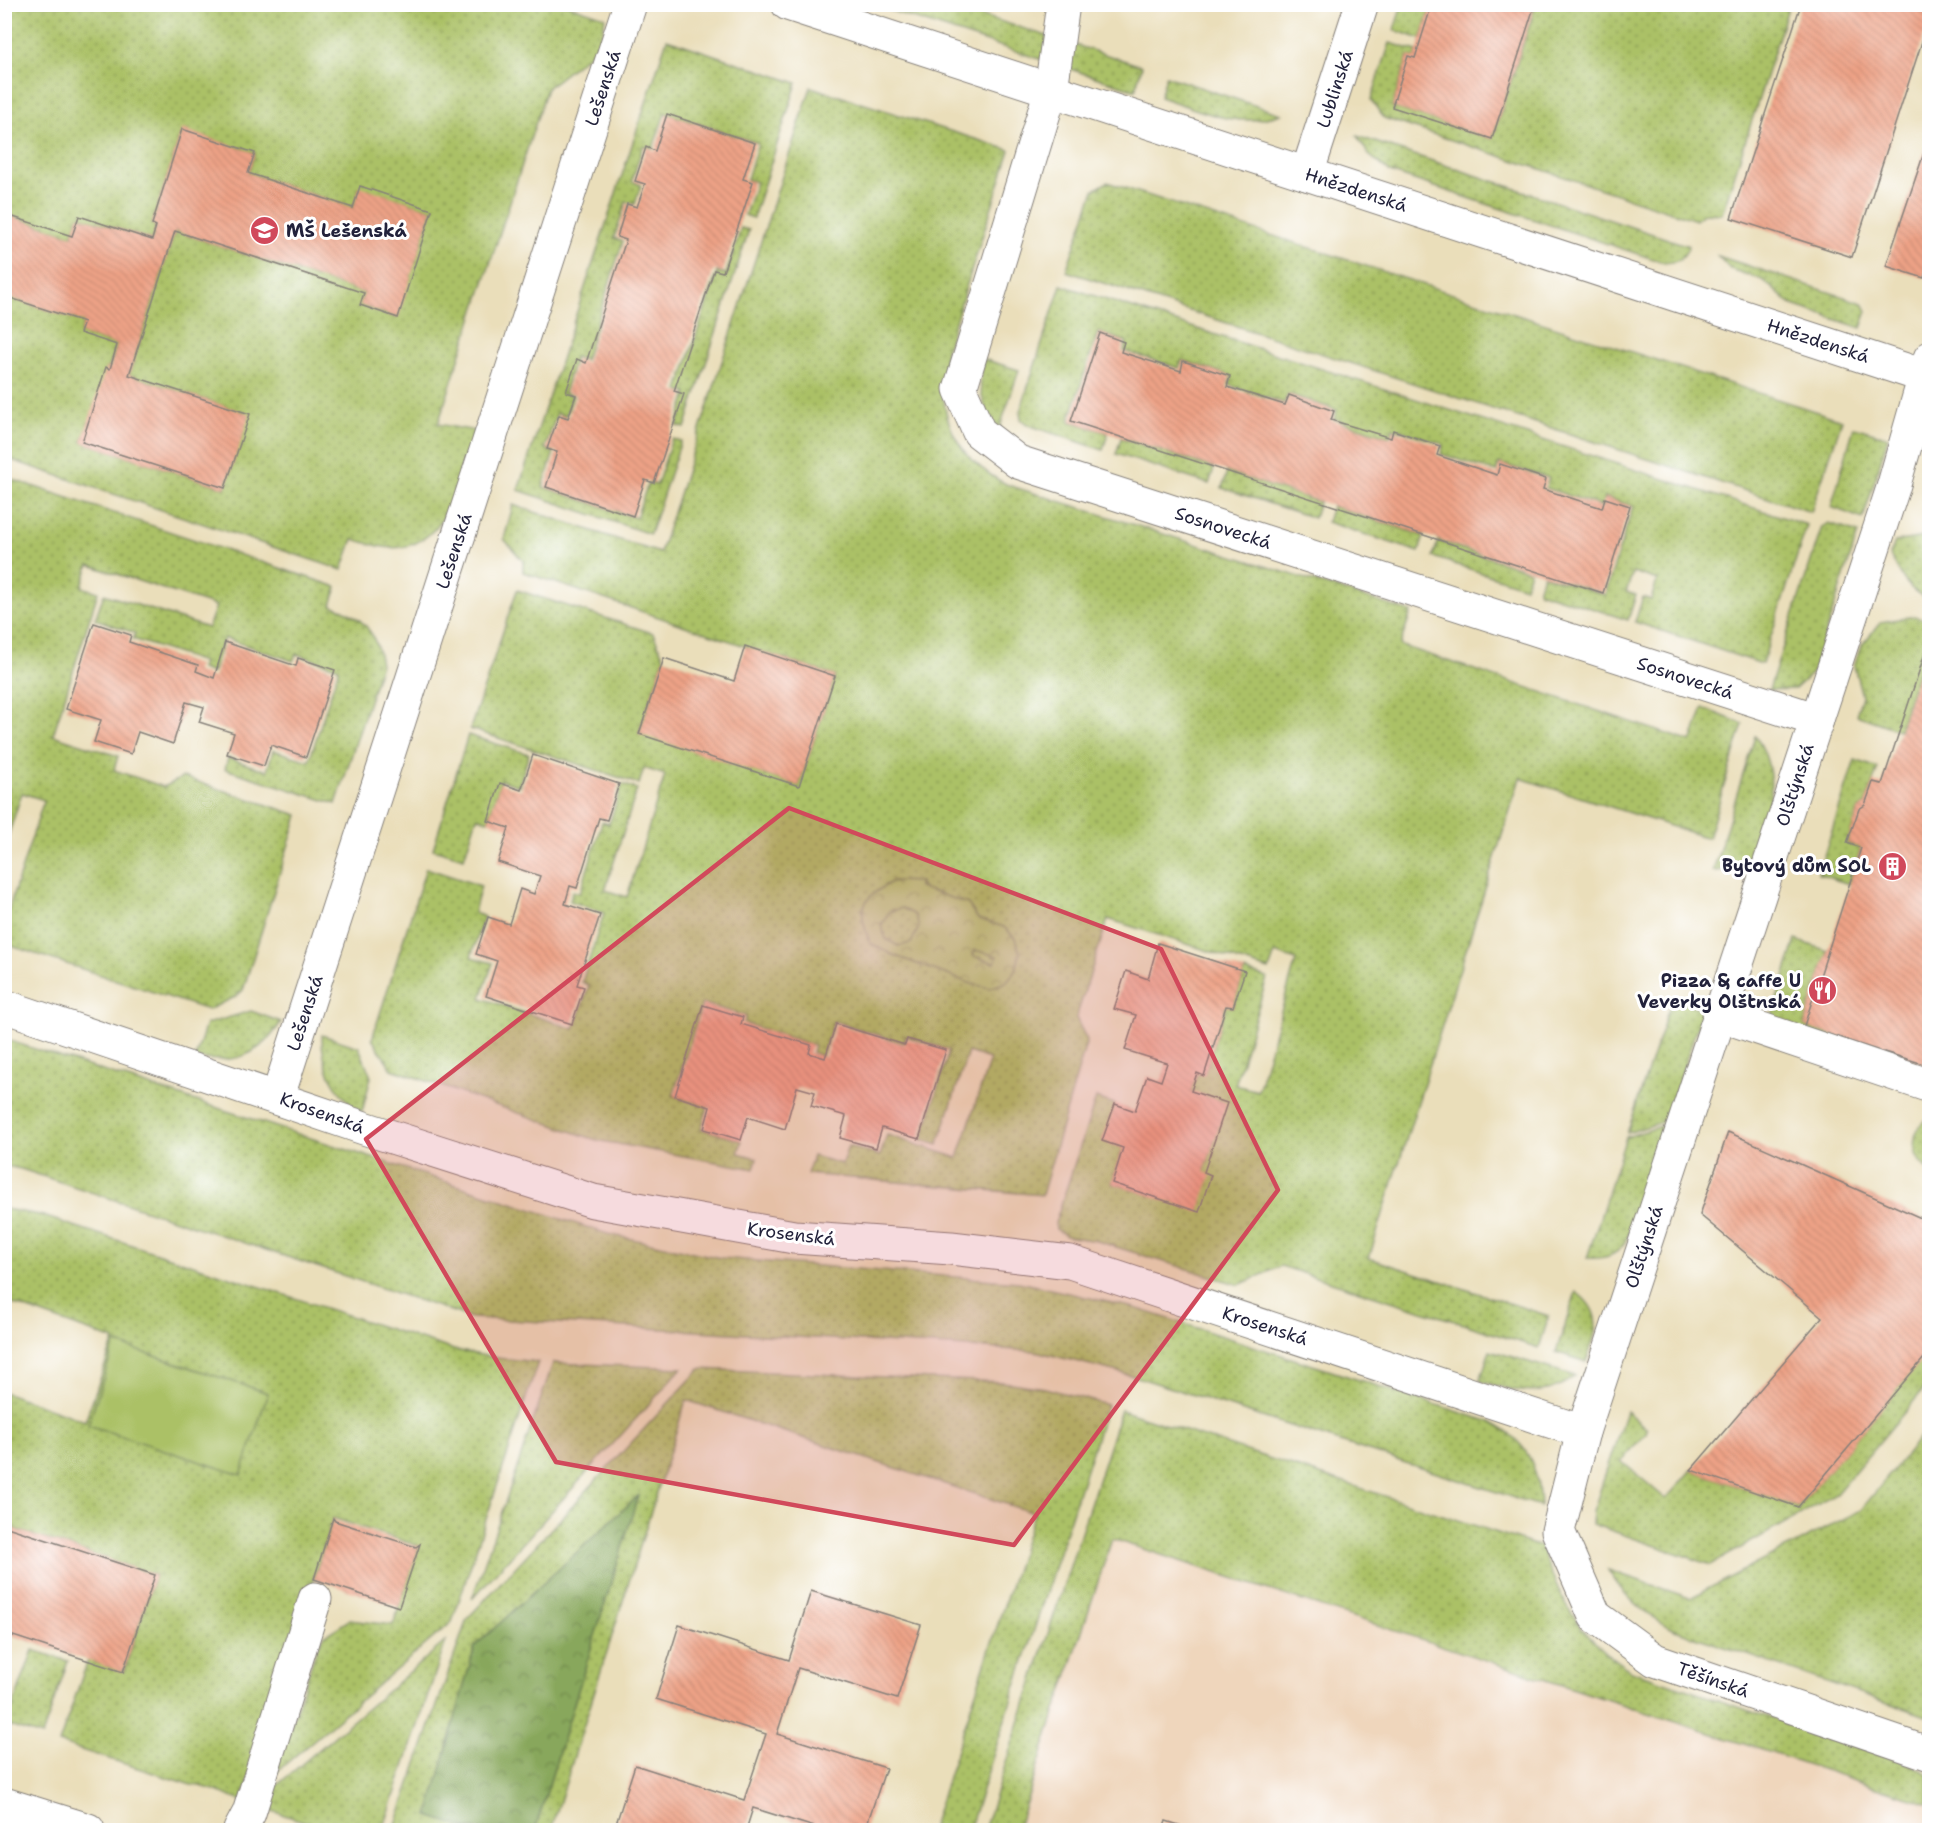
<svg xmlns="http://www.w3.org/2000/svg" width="1934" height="1835" font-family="'Shantell Sans',sans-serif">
	<defs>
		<pattern id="grass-dots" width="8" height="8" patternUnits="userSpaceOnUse" patternTransform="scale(1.5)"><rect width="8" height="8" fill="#abc166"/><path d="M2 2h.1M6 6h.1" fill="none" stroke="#8b9c55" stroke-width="1.8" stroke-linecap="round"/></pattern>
		<pattern id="forest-crowns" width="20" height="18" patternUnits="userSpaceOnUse" patternTransform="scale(1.5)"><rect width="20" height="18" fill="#88a75b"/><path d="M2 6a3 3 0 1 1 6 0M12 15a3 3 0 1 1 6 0" fill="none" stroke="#6f884c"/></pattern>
		<pattern id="park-crowns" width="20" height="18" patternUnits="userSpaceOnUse" patternTransform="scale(1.5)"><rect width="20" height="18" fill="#abc166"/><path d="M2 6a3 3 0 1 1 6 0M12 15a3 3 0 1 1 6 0" fill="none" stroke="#8b9c55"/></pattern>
		<pattern id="building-back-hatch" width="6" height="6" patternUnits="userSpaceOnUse" patternTransform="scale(1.5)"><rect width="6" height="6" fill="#eda286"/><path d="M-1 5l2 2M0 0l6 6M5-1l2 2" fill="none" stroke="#cb8b75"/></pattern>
	</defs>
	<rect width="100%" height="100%" fill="#fff"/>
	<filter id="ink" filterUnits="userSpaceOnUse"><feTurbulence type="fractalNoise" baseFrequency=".0167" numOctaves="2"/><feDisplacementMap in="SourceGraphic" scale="12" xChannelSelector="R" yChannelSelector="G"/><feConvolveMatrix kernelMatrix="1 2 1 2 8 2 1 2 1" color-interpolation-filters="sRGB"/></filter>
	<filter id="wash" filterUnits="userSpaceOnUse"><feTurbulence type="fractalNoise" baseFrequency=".008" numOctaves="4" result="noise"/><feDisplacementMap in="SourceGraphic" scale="24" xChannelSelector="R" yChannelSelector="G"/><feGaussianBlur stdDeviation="1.35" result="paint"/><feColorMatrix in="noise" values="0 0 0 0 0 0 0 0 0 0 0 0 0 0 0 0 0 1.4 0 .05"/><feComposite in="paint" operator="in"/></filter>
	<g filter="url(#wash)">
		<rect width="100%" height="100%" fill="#eadeba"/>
		<polygon fill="#efd6bc" points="1112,1538 1930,1804 1929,1830 1017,1830"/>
		<g fill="url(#grass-dots)" stroke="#667250" stroke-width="1.5">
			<path d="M 565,4 L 605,17 L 600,46 L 547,88 L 438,424 L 476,431 C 463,469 451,539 403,547 C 387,550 369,544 353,539 L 342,570 L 5,458 L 5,296 L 84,322 L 80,333 L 117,345 L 82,442 L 225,488 L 249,414 L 129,375 L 175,231 L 364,293 L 360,305 L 397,318 L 432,210 L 360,187 L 353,208 L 248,173 L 255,153 L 182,130 L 152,224 L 156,226 L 152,240 L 79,216 L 72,236 L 5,214 L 5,5 Z"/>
			<polygon points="873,5 949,5 1142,66 1135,90"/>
			<polygon points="1402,5 1432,5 1421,39 1394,30"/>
			<polygon points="1536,5 1789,5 1722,214 1705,213 1696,220 1384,118 1371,100 1390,43 1417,51 1415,58 1408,56 1392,107 1492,139"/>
			<polygon points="667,39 797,83 753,218 745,215 756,182 747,179 758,143 665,113 653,148 643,146 632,181 641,185 635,204 626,202 614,238 623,241 585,360 575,357 564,393 573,396 566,416 557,413 545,449 554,452 543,487 636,518 648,483 657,485 672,439 681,441 650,534 518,490"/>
			<path d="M 1166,76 L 1281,114 C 1236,130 1203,111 1160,97 Z"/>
			<path d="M 811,87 L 1010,150 L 946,350 C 935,411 952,457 1008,485 L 1411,612 L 1400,645 L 1691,742 L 1703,708 L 1743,724 L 1708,838 L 1520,778 L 1369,1258 L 1549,1316 L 1539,1348 L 1281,1266 L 1239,1285 L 1097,1241 L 1066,1236 L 1056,1229 L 1055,1223 L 1096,1098 L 1115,1104 L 1103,1141 L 1123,1148 L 1112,1183 L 1199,1211 L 1204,1172 L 1226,1103 L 1191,1091 L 1197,1073 L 1204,1075 L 1226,1006 L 1233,1007 L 1245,971 L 1267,978 L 1235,1085 L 1258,1091 L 1296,960 L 1275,953 L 1269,970 L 1108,919 L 1076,1018 L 1087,1040 L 1042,1195 L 807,1174 L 813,1156 L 842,1164 L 848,1146 L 880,1156 L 887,1135 L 958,1158 L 990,1059 L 968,1052 L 938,1145 L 922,1140 L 949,1050 L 906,1036 L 904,1043 L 834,1021 L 822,1056 L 812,1052 L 814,1045 L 744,1023 L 746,1016 L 702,1003 L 673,1096 L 708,1107 L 701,1129 L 742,1141 L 738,1153 L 757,1158 L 754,1169 L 596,1140 L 392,1069 L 372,1039 L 426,868 L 481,886 L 474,912 L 484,917 L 471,957 L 493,963 L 481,998 L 574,1029 L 589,985 L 582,982 L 604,913 L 570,901 L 572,891 L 580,893 L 602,822 L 609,824 L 622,784 L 637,789 L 605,890 L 627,897 L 665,775 L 644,768 L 639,784 L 470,729 L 517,590 L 653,633 L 664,658 L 639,733 L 799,786 L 835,676 L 523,572 L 523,561 L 504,539 L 513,505 L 660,553 Z"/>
			<path d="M 1357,136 L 1689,246 C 1683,259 1679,262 1665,263 L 1390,172 L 1369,155 Z"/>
			<polygon points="1107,182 1842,420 1811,512 1066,271 1094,190"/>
			<polygon points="741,228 749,230 685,428 677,426 687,393 678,390 717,272 726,274"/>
			<polygon points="1718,256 1863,303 1867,311 1861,328 1790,304 1763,280 1730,269"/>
			<polygon points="1061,285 1807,525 1762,664 1635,622 1643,597 1651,600 1657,580 1633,572 1626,592 1636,595 1628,620 1538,591 1543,575 1605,595 1633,506 1604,497 1601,506 1546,488 1549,478 1499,463 1496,472 1441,454 1443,444 1393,428 1389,437 1334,419 1337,410 1288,394 1284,403 1229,385 1232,376 1182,360 1179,368 1124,351 1127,342 1098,332 1069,421 1108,433 1103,450 1028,425 1021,419 1020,411"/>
			<path d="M 983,359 L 1019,370 L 999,430 C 981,408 977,386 983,359 Z"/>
			<polygon points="1854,427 1888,437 1863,519 1831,507"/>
			<polygon points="1121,438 1214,468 1209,484 1116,454"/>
			<polygon points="1227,472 1319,502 1314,518 1222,488"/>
			<path d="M 5,477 L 337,587 L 331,605 C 363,616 376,631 381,664 L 336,804 L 225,769 L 228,758 L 267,771 L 273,750 L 309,761 L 339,668 L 296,654 L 293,661 L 224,638 L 212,673 L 201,669 L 203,662 L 133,639 L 135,633 L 95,619 L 104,594 L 208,628 L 216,606 L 89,565 L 82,587 L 98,592 L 53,735 L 118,756 L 114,770 L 164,787 L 183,777 L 298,815 L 243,990 L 235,997 L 208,1010 L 5,944 L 5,920 L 44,800 L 22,793 L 5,845 Z"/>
			<polygon points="1332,506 1424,536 1419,552 1327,522"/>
			<polygon points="1828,523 1858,533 1813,672 1795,689 1769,690 1822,527"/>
			<path d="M 1929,536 L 1930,536 L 1929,599 C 1909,592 1899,574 1890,555 L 1895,542 Z"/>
			<polygon points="1438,541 1530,571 1525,587 1433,557"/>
			<polygon points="1915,616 1929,621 1929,637 1899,730 1856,715 1862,696 1854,666 1861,646 1881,622"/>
			<polygon points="468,735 529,754 519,786 501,780 488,821 477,817 464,858 433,849"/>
			<path d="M 1755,736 C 1786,775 1772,871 1713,871 Z"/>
			<polygon points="1855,760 1878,768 1865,805 1859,809 1847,843 1861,848 1849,884 1818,874"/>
			<polygon points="1796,940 1828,951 1804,1026 1877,1050 1875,1056 1770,1021"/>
			<polygon points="1672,999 1703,1009 1666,1121 1627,1133"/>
			<path d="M 251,1011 L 281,1022 C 259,1057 235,1064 195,1058 L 206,1024 Z"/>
			<path d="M 322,1035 L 359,1047 L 371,1077 L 362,1112 C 335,1096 321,1065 322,1035 Z"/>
			<path d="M 4,1039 L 608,1234 L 721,1258 L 1019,1282 L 1135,1308 L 1490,1422 C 1528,1442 1538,1464 1540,1506 L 1134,1376 L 1035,1351 L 472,1318 L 21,1169 L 5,1166 Z"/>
			<path d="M 1929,1118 L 1929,1170 C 1910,1158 1909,1130 1929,1118 Z"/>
			<path d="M 1665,1125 L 1625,1243 C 1615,1257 1603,1259 1587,1258 L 1626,1137 Z"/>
			<path d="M 5,1209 L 40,1215 L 454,1350 L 497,1358 L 538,1362 L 452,1622 L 275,1773 L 317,1648 L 324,1636 L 349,1620 L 393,1625 L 419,1546 L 333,1518 L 242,1801 C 223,1795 211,1786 191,1785 L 59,1743 L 88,1660 L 124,1672 L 155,1575 L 5,1526 L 4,1392 L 85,1421 L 114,1340 L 5,1301 Z"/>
			<path d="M 1576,1292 C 1605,1313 1596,1333 1586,1362 L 1556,1352 Z"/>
			<path d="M 1490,1350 L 1575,1376 C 1544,1401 1515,1391 1480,1381 Z"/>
			<polygon points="1929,1351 1929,1383 1836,1494 1711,1565 1592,1524 1593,1512 1626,1411 1647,1429 1646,1434 1621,1461 1666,1499 1691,1470 1798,1507"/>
			<polygon points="553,1363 682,1368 472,1599"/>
			<polygon points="700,1369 1003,1382 1045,1388 1107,1405 969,1830 931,1830 1034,1513 686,1400 551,1830 535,1830 637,1497 428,1815 471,1830 394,1830 467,1619"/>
			<path d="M 1121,1410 L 1541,1547 C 1562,1604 1579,1637 1631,1671 L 1912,1765 L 1929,1774 L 1929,1804 L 1112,1539 L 1017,1830 L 984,1830 Z"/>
			<path d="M 1929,1426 L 1929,1717 L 1672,1629 C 1643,1613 1625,1598 1608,1570 L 1690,1598 L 1861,1510 Z"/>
			<polygon points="446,1641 383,1830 330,1830 263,1808 268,1793"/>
			<polygon points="33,1650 68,1661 42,1736 6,1725"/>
		</g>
		<polygon fill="url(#forest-crowns)" stroke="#55644b" stroke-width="1.5" points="638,1496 535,1830 471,1830 428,1816 475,1646"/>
		<path fill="url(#park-crowns)" stroke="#667250" stroke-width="1.5" fill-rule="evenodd" d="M 893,881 L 920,882 L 919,887 L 968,904 L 978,919 L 1004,927 L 1015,938 L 1020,953 L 1016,970 L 1006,982 L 990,988 L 972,984 L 893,955 L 870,943 C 857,907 860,900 893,881 ZM 902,908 L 915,915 L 919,927 L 911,943 L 898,946 L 886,939 L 881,925 L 889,912 ZM 975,950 L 997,956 L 995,963 L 973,956 Z"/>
		<polygon fill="#abc166" stroke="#667250" stroke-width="1.5" points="115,1343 268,1393 241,1475 88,1425"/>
		<g id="blocks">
			<g fill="url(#building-back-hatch)">
				<polygon points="1432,4 1535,4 1492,139 1392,107 1408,56 1415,58"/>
				<polygon points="1801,4 1930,4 1930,17 1852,257 1731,218"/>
				<polygon points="667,114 755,143 743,179 753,182 723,272 714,270 674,391 684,394 654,483 645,480 633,516 546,487 557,452 547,449 559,415 568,418 576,395 566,392 577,359 586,363 626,240 617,237 627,204 637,207 645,184 635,181 646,147 655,151"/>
				<polygon points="182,129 255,153 248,173 353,208 360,186 432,210 398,318 360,305 364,293 175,231 129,375 250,414 225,488 82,442 106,367 110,369 117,345 80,333 84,322 4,296 4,214 72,236 79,216 152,240 156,226 152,224"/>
				<polygon points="1930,135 1930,259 1924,278 1886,266"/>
				<polygon points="1100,333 1124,342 1121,352 1181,371 1183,361 1230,376 1227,387 1285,405 1289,395 1334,411 1331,420 1391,438 1393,430 1440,446 1437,455 1497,475 1500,464 1546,479 1543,489 1602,508 1605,498 1630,506 1603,593 1071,421"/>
				<polygon points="94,623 131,635 129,642 198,665 196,671 214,678 225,642 296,666 298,658 335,670 306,757 271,745 264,766 227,754 234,733 199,722 204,707 186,702 173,744 138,732 131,754 94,742 101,720 66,709"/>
				<polygon points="1930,638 1930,1066 1884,1052 1882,1057 1876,1055 1877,1050 1804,1026 1861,848 1847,843 1859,809 1865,805 1873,782 1882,784"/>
				<polygon points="745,646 835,676 799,786 639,734 664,658 734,681"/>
				<polygon points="533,755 619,784 607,820 599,818 577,888 570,886 565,904 600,915 577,985 584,987 572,1024 486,996 497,961 476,954 488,917 509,924 520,889 534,894 540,876 498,862 509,828 488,821 500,783 521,790"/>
				<polygon points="1158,943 1245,971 1233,1007 1226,1006 1204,1076 1197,1073 1191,1091 1227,1103 1204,1172 1211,1175 1199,1212 1112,1183 1123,1148 1102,1141 1115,1104 1135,1111 1147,1076 1161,1081 1167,1063 1125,1050 1136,1015 1114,1009 1126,971 1148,979"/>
				<polygon points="703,1005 743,1017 741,1024 811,1045 809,1053 825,1058 836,1024 905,1045 907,1039 946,1050 919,1139 882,1128 876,1148 840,1138 846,1116 811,1106 815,1092 797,1087 785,1129 748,1117 741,1140 704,1129 710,1107 675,1096"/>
				<polygon points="1728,1132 1930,1222 1930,1351 1798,1507 1691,1470 1822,1317 1700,1215"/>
				<polygon points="333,1518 335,1521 416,1547 420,1544 399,1607 314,1579"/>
				<polygon points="4,1526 155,1575 123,1672 4,1633"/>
				<polygon points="811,1591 921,1625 897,1699 798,1668 777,1734 886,1768 865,1830 824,1830 753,1808 746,1830 614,1830 635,1765 744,1800 766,1734 656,1699 679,1625 789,1660"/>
				<polygon points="1166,1821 1195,1830 1163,1830"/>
			</g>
		</g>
	</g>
	<g filter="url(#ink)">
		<use href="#blocks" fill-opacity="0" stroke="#86807a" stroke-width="1.5"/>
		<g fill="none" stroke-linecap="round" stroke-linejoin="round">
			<defs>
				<g id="minor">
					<polyline points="788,4 1930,378"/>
					<polyline points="1063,4 1051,90 960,389 979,432 1018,462 1817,720"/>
					<polyline points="1307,174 1362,4"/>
					<polyline points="1930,358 1893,488 1583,1432 1558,1531 1595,1616 1655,1660 1930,1754"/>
					<polyline points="4,1006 364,1128 593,1201 794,1237 951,1248 1070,1262 1583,1432"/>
					<polyline points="1720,1015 1930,1086"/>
					<polyline points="278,1096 630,4"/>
					<polyline points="4,1804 88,1830"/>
					<polyline points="240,1830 249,1813 315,1599"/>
				</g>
			</defs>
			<use href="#minor" stroke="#86807a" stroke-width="35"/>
			<use href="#minor" stroke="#fff" stroke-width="33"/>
		</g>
	</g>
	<path fill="#d1495b" fill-opacity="0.2" stroke="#d1495b" stroke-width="4.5" stroke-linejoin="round" d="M 789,808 L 1161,949 L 1278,1190 L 1014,1545 L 556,1462 L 366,1139 Z"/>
	<defs>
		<symbol id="school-disc" viewBox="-11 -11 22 22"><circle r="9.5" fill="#d1495b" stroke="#fff"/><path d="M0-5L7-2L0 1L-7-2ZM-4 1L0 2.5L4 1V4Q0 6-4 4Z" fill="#fff"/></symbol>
		<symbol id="building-disc" viewBox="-11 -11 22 22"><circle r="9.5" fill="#d1495b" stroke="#fff"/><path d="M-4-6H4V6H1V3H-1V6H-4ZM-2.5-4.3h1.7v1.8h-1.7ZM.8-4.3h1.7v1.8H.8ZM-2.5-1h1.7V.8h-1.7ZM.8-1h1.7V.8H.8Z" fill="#fff"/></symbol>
		<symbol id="restaurant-disc" viewBox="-11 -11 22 22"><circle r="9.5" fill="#d1495b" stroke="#fff"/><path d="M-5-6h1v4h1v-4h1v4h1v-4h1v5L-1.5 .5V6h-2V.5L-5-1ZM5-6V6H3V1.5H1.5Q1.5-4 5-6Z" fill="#fff"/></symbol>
	</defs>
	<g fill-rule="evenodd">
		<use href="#school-disc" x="248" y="214" width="33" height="33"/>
		<use href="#building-disc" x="1876" y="850" width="33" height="33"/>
		<use href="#restaurant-disc" x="1806" y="974" width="33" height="33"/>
	</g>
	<g text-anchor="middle" stroke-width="6" stroke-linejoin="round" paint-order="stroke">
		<g font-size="18" fill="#22223b" stroke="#fff">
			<text transform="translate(603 88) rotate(-72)" y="6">Lešenská</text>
			<text transform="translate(1335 89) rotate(-72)" y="6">Lublinská</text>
			<text transform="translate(1356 190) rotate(18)" y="6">Hnězdenská</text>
			<text transform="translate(1818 341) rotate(18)" y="6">Hnězdenská</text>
			<text transform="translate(1223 528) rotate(18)" y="6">Sosnovecká</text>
			<text transform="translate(454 551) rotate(-72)" y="6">Lešenská</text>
			<text transform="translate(1685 678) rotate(18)" y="6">Sosnovecká</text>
			<text transform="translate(1795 785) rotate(-72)" y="6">Olštýnská</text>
			<text transform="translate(305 1013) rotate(-72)" y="6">Lešenská</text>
			<text transform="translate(322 1113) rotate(20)" y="6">Krosenská</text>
			<text transform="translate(791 1234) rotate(7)" y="6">Krosenská</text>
			<text transform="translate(1644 1247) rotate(-72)" y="6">Olštýnská</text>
			<text transform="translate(1265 1326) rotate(18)" y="6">Krosenská</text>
			<text transform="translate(1713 1680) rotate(19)" y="6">Těšínská</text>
		</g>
		<g font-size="18" font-weight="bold" fill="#22223b" stroke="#fff" text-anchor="end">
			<text x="286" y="237" text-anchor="start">MŠ Lešenská</text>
			<text x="1871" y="872">Bytový dům SOL</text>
			<text x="1801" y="987">Pizza &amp; caffe U<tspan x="1801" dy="21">Veverky Olštnská</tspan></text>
		</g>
	</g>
	<rect width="1934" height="1835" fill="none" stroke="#fff" stroke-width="24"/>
</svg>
